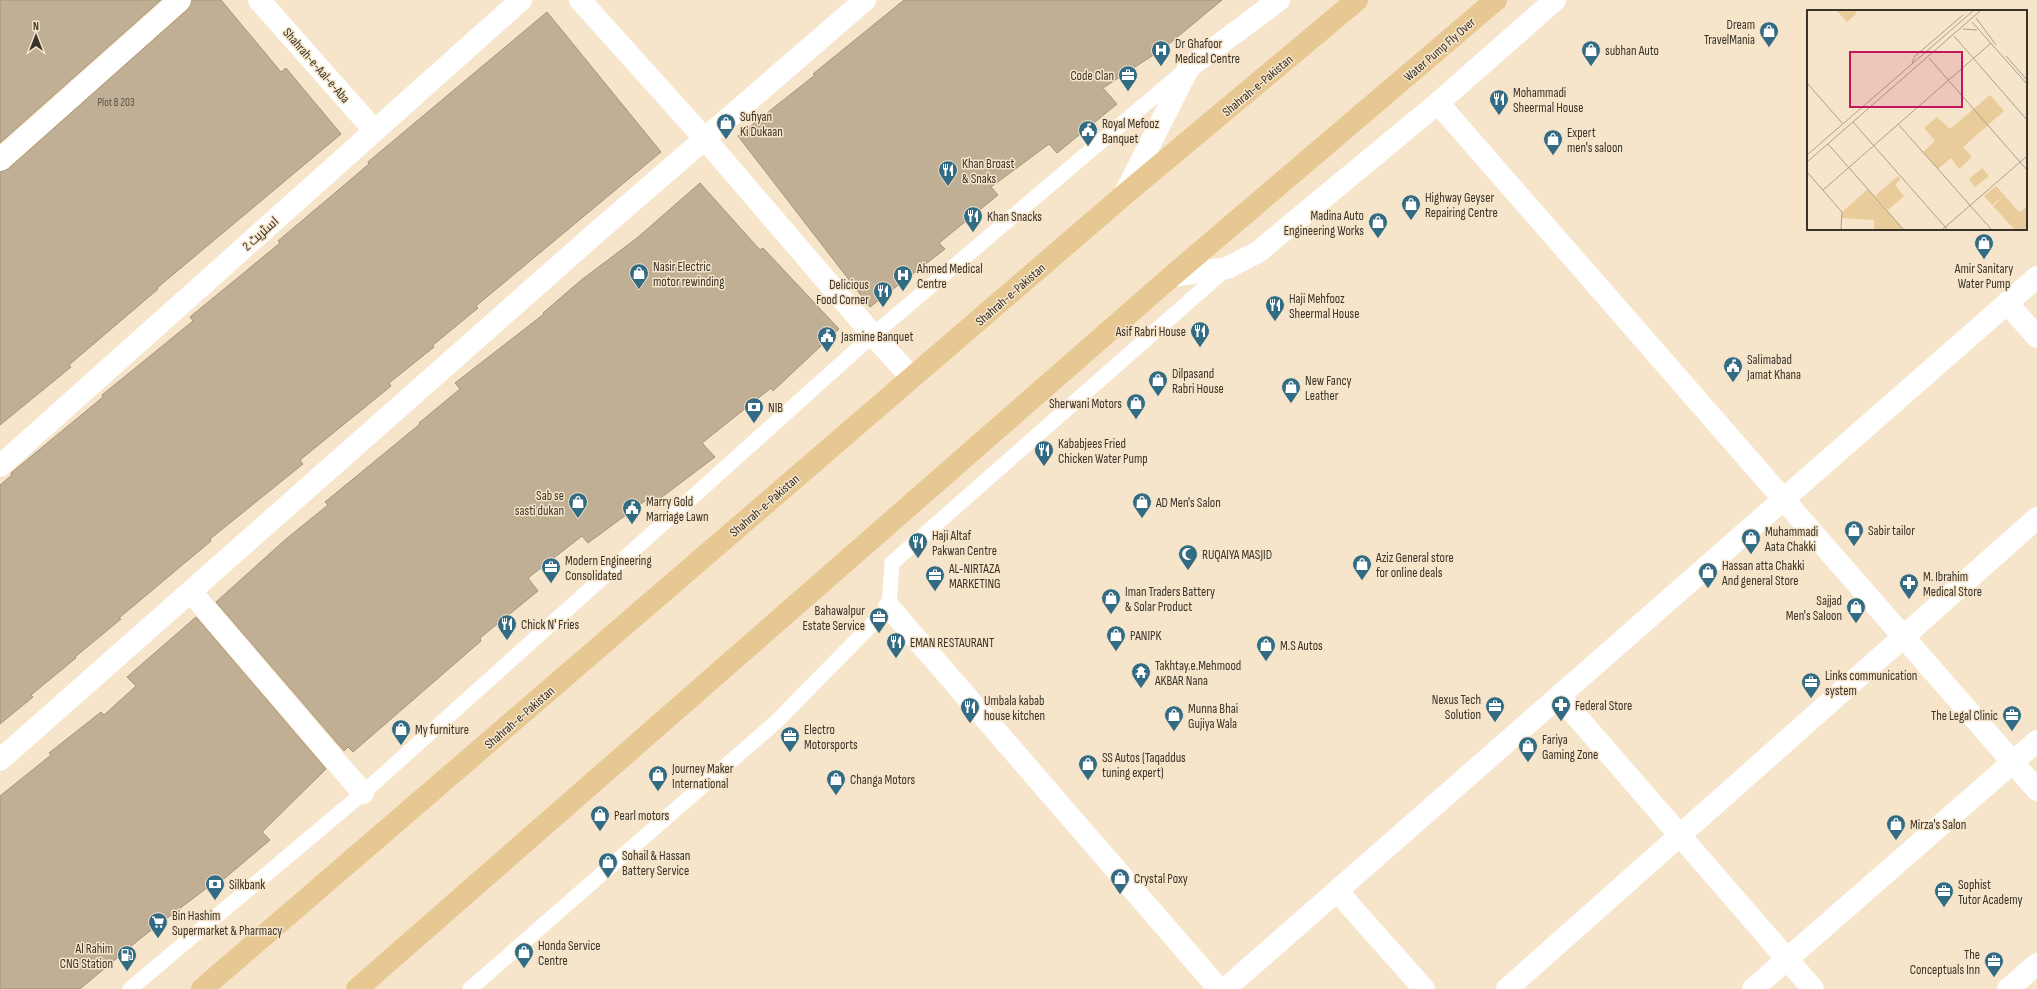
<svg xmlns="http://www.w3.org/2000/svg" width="2037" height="989" font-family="'Sofia Sans Condensed',Cairo,sans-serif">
	<rect width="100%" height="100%" fill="#f6e5ca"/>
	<g fill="#c0af95" stroke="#a5957c">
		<polygon points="0,0 161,0 0,143"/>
		<polygon points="192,0 221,0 281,72 286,68 341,134 157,288 158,289 69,365 71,367 0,425 0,172 8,169 188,9"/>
		<polygon points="904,0 1222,0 1164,48 1103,88 1117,104 1057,153 1049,144 991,187 998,195 939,243 945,249 870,307 738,136 815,75 813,74"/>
		<polygon points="547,12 661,152 476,306 478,308 433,345 434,347 389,383 391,386 300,460 303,464 210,539 211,541 119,618 121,619 75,657 76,658 31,695 33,697 0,724 0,485 12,475 11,473 103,397 102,395 193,321 190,317 280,243 278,241 369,164 368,162"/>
		<polygon points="700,183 760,250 763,248 839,329 773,391 771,388 702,443 715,457 654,503 649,498 588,543 582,536 528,578 538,591 480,638 481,641 353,752 348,747 344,751 216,602 286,539 328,505 325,502 420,424 419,423 460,389 455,383 544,314 543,313 580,281 637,238"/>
		<polygon points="196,617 326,769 262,832 270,840 218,884 216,881 141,938 80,989 0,989 0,796 51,755 49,753 101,712 104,715 136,686 127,677"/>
	</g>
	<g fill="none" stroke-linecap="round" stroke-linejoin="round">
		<g stroke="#fff" stroke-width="15">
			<polyline points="130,989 363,793 873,335 1183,72"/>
			<polyline points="470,989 777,721 889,607 892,563 1227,268"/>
		</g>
		<g stroke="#fff" stroke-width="22">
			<polyline points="259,0 374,130"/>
			<polyline points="580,0 705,139 873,335 912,378"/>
			<polyline points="0,160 180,0"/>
			<polyline points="2007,303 2037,337"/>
			<polyline points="0,466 521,0"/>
			<polyline points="191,592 363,793"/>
			<polyline points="889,607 1219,989"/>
			<polyline points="1559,696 1813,989"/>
			<polyline points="0,760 597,232 865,0"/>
			<polyline points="1337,891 1424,989"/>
			<polyline points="1507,989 2037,518"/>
			<polyline points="1753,989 2037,741"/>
			<polyline points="2008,989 2037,964"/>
		</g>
		<g stroke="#fff" stroke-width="22">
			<polyline points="1438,103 2037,790"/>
			<polyline points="1225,989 2037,277"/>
		</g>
		<g stroke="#fff" stroke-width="22">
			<polyline points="1124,195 1189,67 1279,0"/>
			<polyline points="1172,276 1227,268 1258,252 1438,103 1555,0"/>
		</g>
		<g stroke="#e8c892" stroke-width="22">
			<polyline points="202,989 1124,195 1357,0"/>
			<polyline points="357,989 1172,276 1496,0"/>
		</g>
	</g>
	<defs>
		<symbol id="shop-pin" viewBox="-11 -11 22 30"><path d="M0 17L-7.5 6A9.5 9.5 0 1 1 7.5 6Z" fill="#326b84" stroke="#f6e5ca"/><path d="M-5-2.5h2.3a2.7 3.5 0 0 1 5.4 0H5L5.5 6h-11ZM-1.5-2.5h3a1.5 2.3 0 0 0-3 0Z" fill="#fff"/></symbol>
		<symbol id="hospital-pin" viewBox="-11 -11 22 30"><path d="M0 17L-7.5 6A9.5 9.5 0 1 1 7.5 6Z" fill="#326b84" stroke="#f6e5ca"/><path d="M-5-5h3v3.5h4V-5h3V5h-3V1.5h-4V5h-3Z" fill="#fff"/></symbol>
		<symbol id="office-pin" viewBox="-11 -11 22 30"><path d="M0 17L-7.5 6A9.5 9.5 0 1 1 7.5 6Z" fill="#326b84" stroke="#f6e5ca"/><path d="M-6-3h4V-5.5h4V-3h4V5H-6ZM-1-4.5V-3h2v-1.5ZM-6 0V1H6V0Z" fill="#fff"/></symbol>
		<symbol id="restaurant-pin" viewBox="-11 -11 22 30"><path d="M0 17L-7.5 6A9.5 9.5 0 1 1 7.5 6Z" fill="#326b84" stroke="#f6e5ca"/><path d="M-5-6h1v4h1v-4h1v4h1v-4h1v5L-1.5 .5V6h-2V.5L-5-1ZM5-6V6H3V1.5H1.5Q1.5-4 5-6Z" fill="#fff"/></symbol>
		<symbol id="civic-pin" viewBox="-11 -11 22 30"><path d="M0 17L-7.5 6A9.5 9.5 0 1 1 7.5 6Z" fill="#326b84" stroke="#f6e5ca"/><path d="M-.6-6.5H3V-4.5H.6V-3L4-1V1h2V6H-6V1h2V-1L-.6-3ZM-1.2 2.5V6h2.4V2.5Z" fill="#fff"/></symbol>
		<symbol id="bank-pin" viewBox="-11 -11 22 30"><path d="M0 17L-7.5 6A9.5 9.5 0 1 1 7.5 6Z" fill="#326b84" stroke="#f6e5ca"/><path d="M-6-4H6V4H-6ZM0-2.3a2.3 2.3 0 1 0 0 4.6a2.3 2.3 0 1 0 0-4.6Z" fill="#fff"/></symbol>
		<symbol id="mosque-pin" viewBox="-11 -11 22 30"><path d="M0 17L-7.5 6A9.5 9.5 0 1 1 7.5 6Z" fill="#326b84" stroke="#f6e5ca"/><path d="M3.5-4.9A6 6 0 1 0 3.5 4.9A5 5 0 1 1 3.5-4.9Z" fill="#fff"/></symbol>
		<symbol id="pharmacy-pin" viewBox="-11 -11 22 30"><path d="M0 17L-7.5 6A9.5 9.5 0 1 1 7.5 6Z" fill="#326b84" stroke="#f6e5ca"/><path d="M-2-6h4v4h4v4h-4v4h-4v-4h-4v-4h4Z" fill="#fff"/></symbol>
		<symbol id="temple-pin" viewBox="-11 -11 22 30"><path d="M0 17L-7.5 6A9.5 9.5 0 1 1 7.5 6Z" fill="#326b84" stroke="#f6e5ca"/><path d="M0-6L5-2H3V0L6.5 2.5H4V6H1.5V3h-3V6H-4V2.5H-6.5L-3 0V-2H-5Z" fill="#fff"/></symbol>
		<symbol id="supermarket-pin" viewBox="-11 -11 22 30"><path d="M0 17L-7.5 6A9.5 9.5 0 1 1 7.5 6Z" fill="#326b84" stroke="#f6e5ca"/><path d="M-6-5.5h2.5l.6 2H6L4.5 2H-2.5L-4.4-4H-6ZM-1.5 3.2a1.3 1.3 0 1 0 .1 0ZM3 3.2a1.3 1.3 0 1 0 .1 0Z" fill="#fff"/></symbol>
		<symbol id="fuel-pin" viewBox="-11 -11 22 30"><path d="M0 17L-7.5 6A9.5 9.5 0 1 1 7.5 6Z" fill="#326b84" stroke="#f6e5ca"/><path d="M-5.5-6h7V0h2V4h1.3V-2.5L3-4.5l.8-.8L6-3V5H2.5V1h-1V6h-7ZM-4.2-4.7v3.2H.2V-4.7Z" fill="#fff"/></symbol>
	</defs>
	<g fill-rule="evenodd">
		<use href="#shop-pin" x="1758" y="20" width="22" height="30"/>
		<use href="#hospital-pin" x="1150" y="39" width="22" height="30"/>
		<use href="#shop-pin" x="1580" y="39" width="22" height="30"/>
		<use href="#office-pin" x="1117" y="64" width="22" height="30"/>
		<use href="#restaurant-pin" x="1488" y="88" width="22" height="30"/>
		<use href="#shop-pin" x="715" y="112" width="22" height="30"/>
		<use href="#civic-pin" x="1077" y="119" width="22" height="30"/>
		<use href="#shop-pin" x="1542" y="128" width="22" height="30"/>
		<use href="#restaurant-pin" x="937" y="159" width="22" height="30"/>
		<use href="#shop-pin" x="1400" y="193" width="22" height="30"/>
		<use href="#restaurant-pin" x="962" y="205" width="22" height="30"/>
		<use href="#shop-pin" x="1367" y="211" width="22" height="30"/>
		<use href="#shop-pin" x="1973" y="232" width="22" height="30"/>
		<use href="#shop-pin" x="628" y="262" width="22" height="30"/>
		<use href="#hospital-pin" x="892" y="264" width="22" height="30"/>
		<use href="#restaurant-pin" x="872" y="280" width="22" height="30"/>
		<use href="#restaurant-pin" x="1264" y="294" width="22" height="30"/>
		<use href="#restaurant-pin" x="1189" y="320" width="22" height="30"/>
		<use href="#civic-pin" x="816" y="325" width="22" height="30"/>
		<use href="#civic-pin" x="1722" y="355" width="22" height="30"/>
		<use href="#shop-pin" x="1147" y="369" width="22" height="30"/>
		<use href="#shop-pin" x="1280" y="376" width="22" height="30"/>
		<use href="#shop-pin" x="1125" y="392" width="22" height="30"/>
		<use href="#bank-pin" x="743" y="396" width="22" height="30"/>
		<use href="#restaurant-pin" x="1033" y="439" width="22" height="30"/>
		<use href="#shop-pin" x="567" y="491" width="22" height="30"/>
		<use href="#shop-pin" x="1131" y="491" width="22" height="30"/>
		<use href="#civic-pin" x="621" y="497" width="22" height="30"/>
		<use href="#shop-pin" x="1843" y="519" width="22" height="30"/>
		<use href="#shop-pin" x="1740" y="527" width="22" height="30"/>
		<use href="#restaurant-pin" x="907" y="531" width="22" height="30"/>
		<use href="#mosque-pin" x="1177" y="543" width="22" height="30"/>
		<use href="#shop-pin" x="1351" y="553" width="22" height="30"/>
		<use href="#office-pin" x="540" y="556" width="22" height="30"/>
		<use href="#shop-pin" x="1697" y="561" width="22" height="30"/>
		<use href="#office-pin" x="924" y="564" width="22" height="30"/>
		<use href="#pharmacy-pin" x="1898" y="572" width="22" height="30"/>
		<use href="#shop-pin" x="1100" y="587" width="22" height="30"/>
		<use href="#shop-pin" x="1845" y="596" width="22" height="30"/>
		<use href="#office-pin" x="868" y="606" width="22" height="30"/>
		<use href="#restaurant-pin" x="496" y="613" width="22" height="30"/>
		<use href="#shop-pin" x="1105" y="624" width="22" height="30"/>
		<use href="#restaurant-pin" x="885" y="631" width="22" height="30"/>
		<use href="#shop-pin" x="1255" y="634" width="22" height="30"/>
		<use href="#temple-pin" x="1130" y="661" width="22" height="30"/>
		<use href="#office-pin" x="1800" y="671" width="22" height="30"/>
		<use href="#pharmacy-pin" x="1550" y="694" width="22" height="30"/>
		<use href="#office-pin" x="1484" y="695" width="22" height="30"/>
		<use href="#restaurant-pin" x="959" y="696" width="22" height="30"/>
		<use href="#shop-pin" x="1163" y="704" width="22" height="30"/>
		<use href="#office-pin" x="2001" y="704" width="22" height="30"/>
		<use href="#shop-pin" x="390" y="718" width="22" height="30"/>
		<use href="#office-pin" x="779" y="725" width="22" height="30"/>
		<use href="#shop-pin" x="1517" y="735" width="22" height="30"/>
		<use href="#shop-pin" x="1077" y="753" width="22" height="30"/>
		<use href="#shop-pin" x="647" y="764" width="22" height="30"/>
		<use href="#shop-pin" x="825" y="768" width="22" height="30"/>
		<use href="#shop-pin" x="589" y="804" width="22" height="30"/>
		<use href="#shop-pin" x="1885" y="813" width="22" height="30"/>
		<use href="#shop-pin" x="597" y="851" width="22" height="30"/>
		<use href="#shop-pin" x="1109" y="867" width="22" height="30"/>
		<use href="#bank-pin" x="204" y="873" width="22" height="30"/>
		<use href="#office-pin" x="1933" y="880" width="22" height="30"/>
		<use href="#supermarket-pin" x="147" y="911" width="22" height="30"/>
		<use href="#shop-pin" x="513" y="941" width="22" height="30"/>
		<use href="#fuel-pin" x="116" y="944" width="22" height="30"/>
		<use href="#office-pin" x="1983" y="950" width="22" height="30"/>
	</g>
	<g text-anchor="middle" stroke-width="3" stroke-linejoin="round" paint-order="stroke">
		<g font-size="11" fill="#5c5244">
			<text x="116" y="106">Plot B 203</text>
		</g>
		<g font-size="13" fill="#3a3329" stroke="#f6e5ca" text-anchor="start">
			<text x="1755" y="29" text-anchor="end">Dream<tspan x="1755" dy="15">TravelMania</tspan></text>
			<text x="1175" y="48">Dr Ghafoor<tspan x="1175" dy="15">Medical Centre</tspan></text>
			<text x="1605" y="55">subhan Auto</text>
			<text x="1114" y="80" text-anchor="end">Code Clan</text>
			<text x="1513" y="97">Mohammadi<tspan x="1513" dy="15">Sheermal House</tspan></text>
			<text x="740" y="121">Sufiyan<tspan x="740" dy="15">Ki Dukaan</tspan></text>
			<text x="1102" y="128">Royal Mefooz<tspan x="1102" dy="15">Banquet</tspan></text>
			<text x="1567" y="137">Expert<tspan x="1567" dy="15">men's saloon</tspan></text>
			<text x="962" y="168">Khan Broast<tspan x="962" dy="15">&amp; Snaks</tspan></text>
			<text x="1425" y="202">Highway Geyser<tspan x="1425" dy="15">Repairing Centre</tspan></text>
			<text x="1364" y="220" text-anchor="end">Madina Auto<tspan x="1364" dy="15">Engineering Works</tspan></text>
			<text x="987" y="221">Khan Snacks</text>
			<text x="653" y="271">Nasir Electric<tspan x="653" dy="15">motor rewinding</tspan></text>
			<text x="917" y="273">Ahmed Medical<tspan x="917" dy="15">Centre</tspan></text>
			<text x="1984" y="273" text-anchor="middle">Amir Sanitary<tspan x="1984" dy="15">Water Pump</tspan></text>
			<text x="869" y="289" text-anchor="end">Delicious<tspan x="869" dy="15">Food Corner</tspan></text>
			<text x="1289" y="303">Haji Mehfooz<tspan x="1289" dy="15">Sheermal House</tspan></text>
			<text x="1186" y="336" text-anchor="end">Asif Rabri House</text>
			<text x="841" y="341">Jasmine Banquet</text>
			<text x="1747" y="364">Salimabad<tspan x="1747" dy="15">Jamat Khana</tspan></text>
			<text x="1172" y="378">Dilpasand<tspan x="1172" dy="15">Rabri House</tspan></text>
			<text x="1305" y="385">New Fancy<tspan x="1305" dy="15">Leather</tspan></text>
			<text x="1122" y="408" text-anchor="end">Sherwani Motors</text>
			<text x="768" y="412">NIB</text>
			<text x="1058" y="448">Kababjees Fried<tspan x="1058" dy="15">Chicken Water Pump</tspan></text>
			<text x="564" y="500" text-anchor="end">Sab se<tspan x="564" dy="15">sasti dukan</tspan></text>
			<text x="646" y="506">Marry Gold<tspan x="646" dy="15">Marriage Lawn</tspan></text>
			<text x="1156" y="507">AD Men's Salon</text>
			<text x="1868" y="535">Sabir tailor</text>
			<text x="1765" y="536">Muhammadi<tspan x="1765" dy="15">Aata Chakki</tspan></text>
			<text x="932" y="540">Haji Altaf<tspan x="932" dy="15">Pakwan Centre</tspan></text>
			<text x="1202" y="559">RUQAIYA MASJID</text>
			<text x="1376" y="562">Aziz General store<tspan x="1376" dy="15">for online deals</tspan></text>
			<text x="565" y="565">Modern Engineering<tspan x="565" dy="15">Consolidated</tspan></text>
			<text x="1722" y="570">Hassan atta Chakki<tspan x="1722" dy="15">And general Store</tspan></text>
			<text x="949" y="573">AL-NIRTAZA<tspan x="949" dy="15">MARKETING</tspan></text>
			<text x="1923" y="581">M. Ibrahim<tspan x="1923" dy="15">Medical Store</tspan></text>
			<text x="1125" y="596">Iman Traders Battery<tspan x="1125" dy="15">&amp; Solar Product</tspan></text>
			<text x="1842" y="605" text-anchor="end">Sajjad<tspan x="1842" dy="15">Men's Saloon</tspan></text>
			<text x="865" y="615" text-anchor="end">Bahawalpur<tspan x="865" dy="15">Estate Service</tspan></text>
			<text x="521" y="629">Chick N' Fries</text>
			<text x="1130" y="640">PANIPK</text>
			<text x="910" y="647">EMAN RESTAURANT</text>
			<text x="1280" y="650">M.S Autos</text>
			<text x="1155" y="670">Takhtay.e.Mehmood<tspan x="1155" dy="15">AKBAR Nana</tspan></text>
			<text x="1825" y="680">Links communication<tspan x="1825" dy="15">system</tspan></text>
			<text x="1481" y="704" text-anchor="end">Nexus Tech<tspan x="1481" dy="15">Solution</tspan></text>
			<text x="984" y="705">Umbala kabab<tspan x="984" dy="15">house kitchen</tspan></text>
			<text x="1575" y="710">Federal Store</text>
			<text x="1188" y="713">Munna Bhai<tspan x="1188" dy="15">Gujiya Wala</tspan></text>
			<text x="1998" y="720" text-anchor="end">The Legal Clinic</text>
			<text x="415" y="734">My furniture</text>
			<text x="804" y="734">Electro<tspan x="804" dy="15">Motorsports</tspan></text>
			<text x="1542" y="744">Fariya<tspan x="1542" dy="15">Gaming Zone</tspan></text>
			<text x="1102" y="762">SS Autos (Taqaddus<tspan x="1102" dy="15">tuning expert)</tspan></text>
			<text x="672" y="773">Journey Maker<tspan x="672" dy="15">International</tspan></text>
			<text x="850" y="784">Changa Motors</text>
			<text x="614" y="820">Pearl motors</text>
			<text x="1910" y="829">Mirza's Salon</text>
			<text x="622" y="860">Sohail &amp; Hassan<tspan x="622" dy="15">Battery Service</tspan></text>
			<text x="1134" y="883">Crystal Poxy</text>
			<text x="229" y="889">Silkbank</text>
			<text x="1958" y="889">Sophist<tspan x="1958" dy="15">Tutor Academy</tspan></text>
			<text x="172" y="920">Bin Hashim<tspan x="172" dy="15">Supermarket &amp; Pharmacy</tspan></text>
			<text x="538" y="950">Honda Service<tspan x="538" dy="15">Centre</tspan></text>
			<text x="113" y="953" text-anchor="end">Al Rahim<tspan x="113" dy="15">CNG Station</tspan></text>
			<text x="1980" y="959" text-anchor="end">The<tspan x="1980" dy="15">Conceptuals Inn</tspan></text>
		</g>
		<g font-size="13" fill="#3a3329" stroke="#f6e5ca">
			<text transform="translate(1439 49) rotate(-41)" y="5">Water Pump Fly Over</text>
			<text transform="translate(317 65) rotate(49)" y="5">Shahrah-e-Aal-e-Aba</text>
			<text transform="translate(1257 85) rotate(-40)" y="5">Shahrah-e-Pakistan</text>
			<text transform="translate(260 233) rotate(-42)" y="5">اسٹریٹ 2</text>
			<text transform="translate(1010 294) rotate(-41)" y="5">Shahrah-e-Pakistan</text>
			<text transform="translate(764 505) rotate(-41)" y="5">Shahrah-e-Pakistan</text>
			<text transform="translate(519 717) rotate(-41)" y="5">Shahrah-e-Pakistan</text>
		</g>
	</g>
	<g transform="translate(1807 10)">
		<rect width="220" height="220" fill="#f6e5ca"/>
		<path d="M 30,1 L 48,1 L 50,3 L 40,12 ZM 183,85 L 197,101 L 156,137 L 165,147 L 152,159 L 144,148 L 131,159 L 116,142 L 128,131 L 117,118 L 130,107 L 143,119 ZM 175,158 L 182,166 L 168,177 L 162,169 ZM 91,166 L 94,169 L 88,175 L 97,186 L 81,200 L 68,186 ZM 189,176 L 197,185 L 185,195 L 177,186 ZM 61,179 L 96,219 L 67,219 L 67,210 L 35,208 L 35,202 ZM 197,185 L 212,202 L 220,197 L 220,219 L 207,219 L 186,196 Z" fill="#eacc9b"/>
		<path fill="none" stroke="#ab9e8a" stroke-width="1" d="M 169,8 L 189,35M 165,12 L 220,74M 156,19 L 170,20M 147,26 L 220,110M 199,46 L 220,70M 122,48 L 220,160M 105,53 L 108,46 L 156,5M 0,73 L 35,113M 46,112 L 140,219M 91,114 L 184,219M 21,134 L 96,219M 0,145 L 166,1M 0,152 L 173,1M 0,162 L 35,202 L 34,219M 16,180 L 184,33M 136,219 L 220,146"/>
		<path fill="#c2185b" fill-opacity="0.15" stroke="#c2185b" stroke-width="2" d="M 43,42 L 155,42 L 155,97 L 43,97 Z"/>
		<rect width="220" height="220" fill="none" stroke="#3a3329" stroke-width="2"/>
	</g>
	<g transform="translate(36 36)" stroke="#f6e5ca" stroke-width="3" paint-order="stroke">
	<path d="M0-3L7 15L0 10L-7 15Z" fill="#3a3329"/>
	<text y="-6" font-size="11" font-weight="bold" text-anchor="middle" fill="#3a3329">N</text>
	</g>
</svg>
